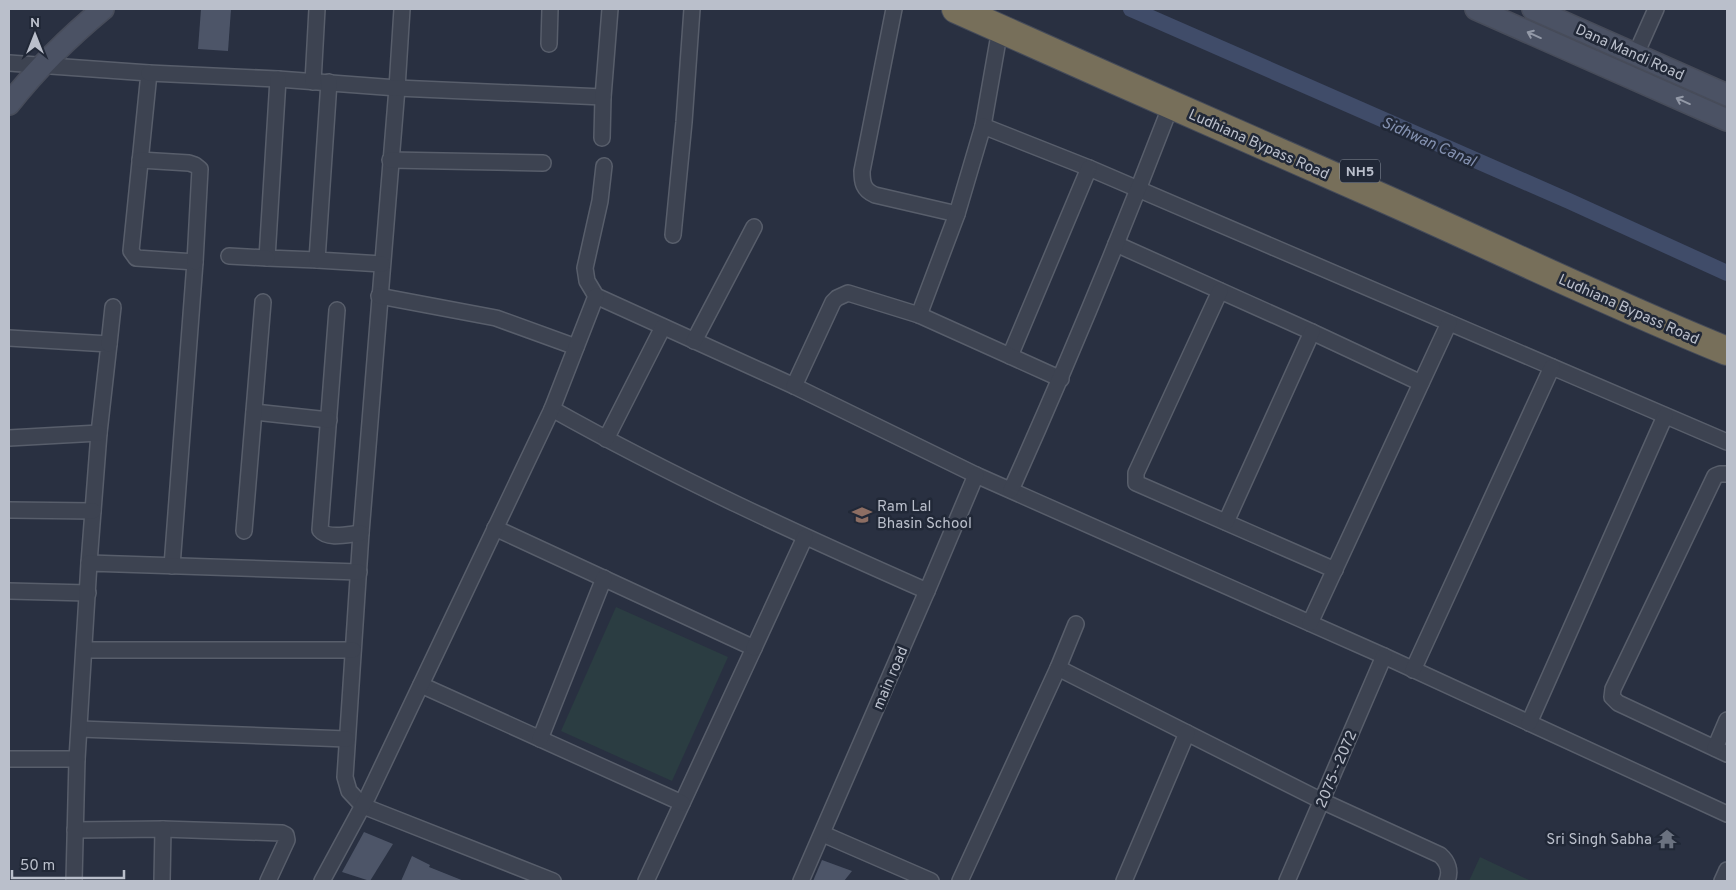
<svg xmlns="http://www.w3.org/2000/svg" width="1736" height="890" font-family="Overpass,sans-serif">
	<rect width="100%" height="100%" fill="#293041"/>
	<g fill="#2b3d42">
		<polygon points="616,607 728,657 672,781 561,731"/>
		<polygon points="1480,857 1531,881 1469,881"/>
	</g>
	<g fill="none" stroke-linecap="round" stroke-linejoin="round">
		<polyline stroke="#404c69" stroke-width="16" points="1131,9 1569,201 1727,273"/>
	</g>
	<g fill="#4d5568">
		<polygon points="201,9 231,9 228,51 198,49"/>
		<polygon points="364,832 393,844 370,881 342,872"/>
		<polygon points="412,856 430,865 429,867 464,881 401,881"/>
		<polygon points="822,860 852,871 844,881 813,881"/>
	</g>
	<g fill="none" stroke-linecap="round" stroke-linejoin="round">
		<defs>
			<g id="street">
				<polyline points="402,9 397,88 361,533 345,777 349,791 363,806 553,881"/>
				<path d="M 894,9 L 862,171 C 862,182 863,190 875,195 L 957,214"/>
				<polyline points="549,44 550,9"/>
				<polyline points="1636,54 1656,9"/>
				<polyline points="9,63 149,73 131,251 136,258 195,262 172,566"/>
				<polyline points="149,73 278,79 397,88 603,97"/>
				<polyline points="278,79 267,258 317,260"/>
				<polyline points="313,82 317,9"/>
				<polyline points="329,82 317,260 382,264"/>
				<polyline points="983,126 1000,29"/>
				<polyline points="602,138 603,97 610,9"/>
				<polyline points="140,160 189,163 195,165 200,169 195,262"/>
				<polyline points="390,160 543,163"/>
				<polyline points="604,166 600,201 585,268 587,281 596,296 794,386 976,475 1384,656 1727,814"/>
				<polyline points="673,235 684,122 692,9"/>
				<polyline points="1116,244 1312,332 1421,383"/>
				<polyline points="229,256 267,258"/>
				<polyline points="1220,291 1136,473 1136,483 1335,570"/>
				<polyline points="379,296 496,318 576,347"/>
				<path d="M 337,310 L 320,530 C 328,540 349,534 361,533"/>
				<polyline points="919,315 957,214 983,126 1089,168 1727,442"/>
				<polyline points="9,338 109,344 99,433 89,563"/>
				<polyline points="694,341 754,227"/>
				<polyline points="109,344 113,307"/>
				<polyline points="1010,356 1089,168"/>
				<polyline points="794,386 833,302 837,298 848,293 919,315 1061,379"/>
				<path d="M 552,409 C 673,477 800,535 927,591"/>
				<polyline points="254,412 329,420"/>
				<polyline points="9,438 99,433"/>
				<polyline points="606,439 663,327"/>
				<polyline points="1727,474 1720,474 1715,476 1613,689 1612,697 1618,703 1727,754"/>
				<path d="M 1011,490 C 1068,363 1121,235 1171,105"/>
				<polyline points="9,510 93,511"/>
				<polyline points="1226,522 1312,332"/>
				<polyline points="495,528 754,648 646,881"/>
				<polyline points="244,531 263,302"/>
				<polyline points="9,591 88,593"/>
				<polyline points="1310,623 1449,323"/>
				<polyline points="754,648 805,537"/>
				<polyline points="84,650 353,650"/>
				<path d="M 1058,668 L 1322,801 L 1440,855 C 1448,862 1451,871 1447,881"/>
				<polyline points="1413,670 1552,367"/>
				<polyline points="421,685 682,803"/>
				<polyline points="1529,723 1665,416"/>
				<polyline points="80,729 347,739"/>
				<polyline points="540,739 604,578"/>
				<polyline points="1715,748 1727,720"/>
				<polyline points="9,759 77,759"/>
				<polyline points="163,829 282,833 286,835 287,840 268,881"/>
				<polyline points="75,830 163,829 162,881"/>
				<polyline points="823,834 931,881"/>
				<polyline points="74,881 77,759 89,563 359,572"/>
				<polyline points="322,881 368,796 552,409 596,296"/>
				<polyline points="801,881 927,591 976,475"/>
				<polyline points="960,881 1058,668 1076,624"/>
				<polyline points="1124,881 1187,733"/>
				<polyline points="1287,881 1384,656"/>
				<polyline points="1722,881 1727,870"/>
			</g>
			<g id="secondary">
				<polyline points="1476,9 1727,120"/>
				<polyline points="1533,9 1727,95"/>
				<path d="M 9,104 C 36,70 69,37 103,9"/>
			</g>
			<path id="highway" d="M 956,9 C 1098,73 1240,135 1383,198 C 1498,249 1611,304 1727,351"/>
		</defs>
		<use href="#street" stroke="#585e6b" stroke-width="18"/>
		<use href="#secondary" stroke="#474c5a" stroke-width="24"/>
		<use href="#highway" stroke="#454b59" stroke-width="30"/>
		<use href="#street" stroke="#3d4351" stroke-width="15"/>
		<use href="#secondary" stroke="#4b5264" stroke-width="21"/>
		<use href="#highway" stroke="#776f5a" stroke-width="28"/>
	</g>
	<defs><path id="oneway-shaft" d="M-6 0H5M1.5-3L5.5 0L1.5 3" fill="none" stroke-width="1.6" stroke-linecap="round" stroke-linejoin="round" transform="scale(1.25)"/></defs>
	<g stroke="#9399a7">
		<use href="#oneway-shaft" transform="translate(1534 35) rotate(-156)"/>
		<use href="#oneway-shaft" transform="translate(1683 101) rotate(-156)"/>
	</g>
	<defs>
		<symbol id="school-bare" viewBox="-9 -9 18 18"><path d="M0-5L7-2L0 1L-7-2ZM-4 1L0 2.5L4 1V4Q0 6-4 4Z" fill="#8d6e63" stroke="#212837" stroke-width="2.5" paint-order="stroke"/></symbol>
		<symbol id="temple-bare" viewBox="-9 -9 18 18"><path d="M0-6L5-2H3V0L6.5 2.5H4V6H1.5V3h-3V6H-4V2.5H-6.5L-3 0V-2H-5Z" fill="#6b7280" stroke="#212837" stroke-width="2.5" paint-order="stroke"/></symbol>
	</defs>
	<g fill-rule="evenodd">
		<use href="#school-bare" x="848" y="501" width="28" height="28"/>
		<use href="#temple-bare" x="1653" y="825" width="28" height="28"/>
	</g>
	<g text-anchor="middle" stroke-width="5" stroke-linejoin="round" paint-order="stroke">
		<rect fill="#212837" stroke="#8c929f" stroke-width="1" x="1340" y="159.5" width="40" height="23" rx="4"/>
		<g font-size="14" font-weight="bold" fill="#babfcb">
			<text x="1360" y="176">NH5</text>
		</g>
		<g font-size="15" fill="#babfcb" stroke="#212837">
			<text transform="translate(1630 52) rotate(24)" y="5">Dana Mandi Road</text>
			<text transform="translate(1259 144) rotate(24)" y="5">Ludhiana Bypass Road</text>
			<text transform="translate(1629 309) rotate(24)" y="5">Ludhiana Bypass Road</text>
			<text transform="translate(890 678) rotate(-67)" y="5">main road</text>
			<text transform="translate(1336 769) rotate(-67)" y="5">2075--2072</text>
		</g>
		<g font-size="15" fill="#babfcb" stroke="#212837" text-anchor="start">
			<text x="877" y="511">Ram Lal<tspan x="877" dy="17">Bhasin School</tspan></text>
			<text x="1652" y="844" text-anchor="end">Sri Singh Sabha</text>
		</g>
		<g font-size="16" font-style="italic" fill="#8491b0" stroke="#212837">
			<text transform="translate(1429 141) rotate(24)" y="6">Sidhwan Canal</text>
		</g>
	</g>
	<rect width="1736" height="890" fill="none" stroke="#babfcb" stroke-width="20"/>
	<g transform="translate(35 35)" stroke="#212837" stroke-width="4" paint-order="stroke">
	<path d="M0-4L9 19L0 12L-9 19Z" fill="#babfcb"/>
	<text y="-8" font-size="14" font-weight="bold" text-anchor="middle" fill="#babfcb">N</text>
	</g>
	<path d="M12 870v8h112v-8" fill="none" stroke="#babfcb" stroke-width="2.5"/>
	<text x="20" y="870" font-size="15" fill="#babfcb" stroke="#212837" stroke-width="4" paint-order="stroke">50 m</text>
</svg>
